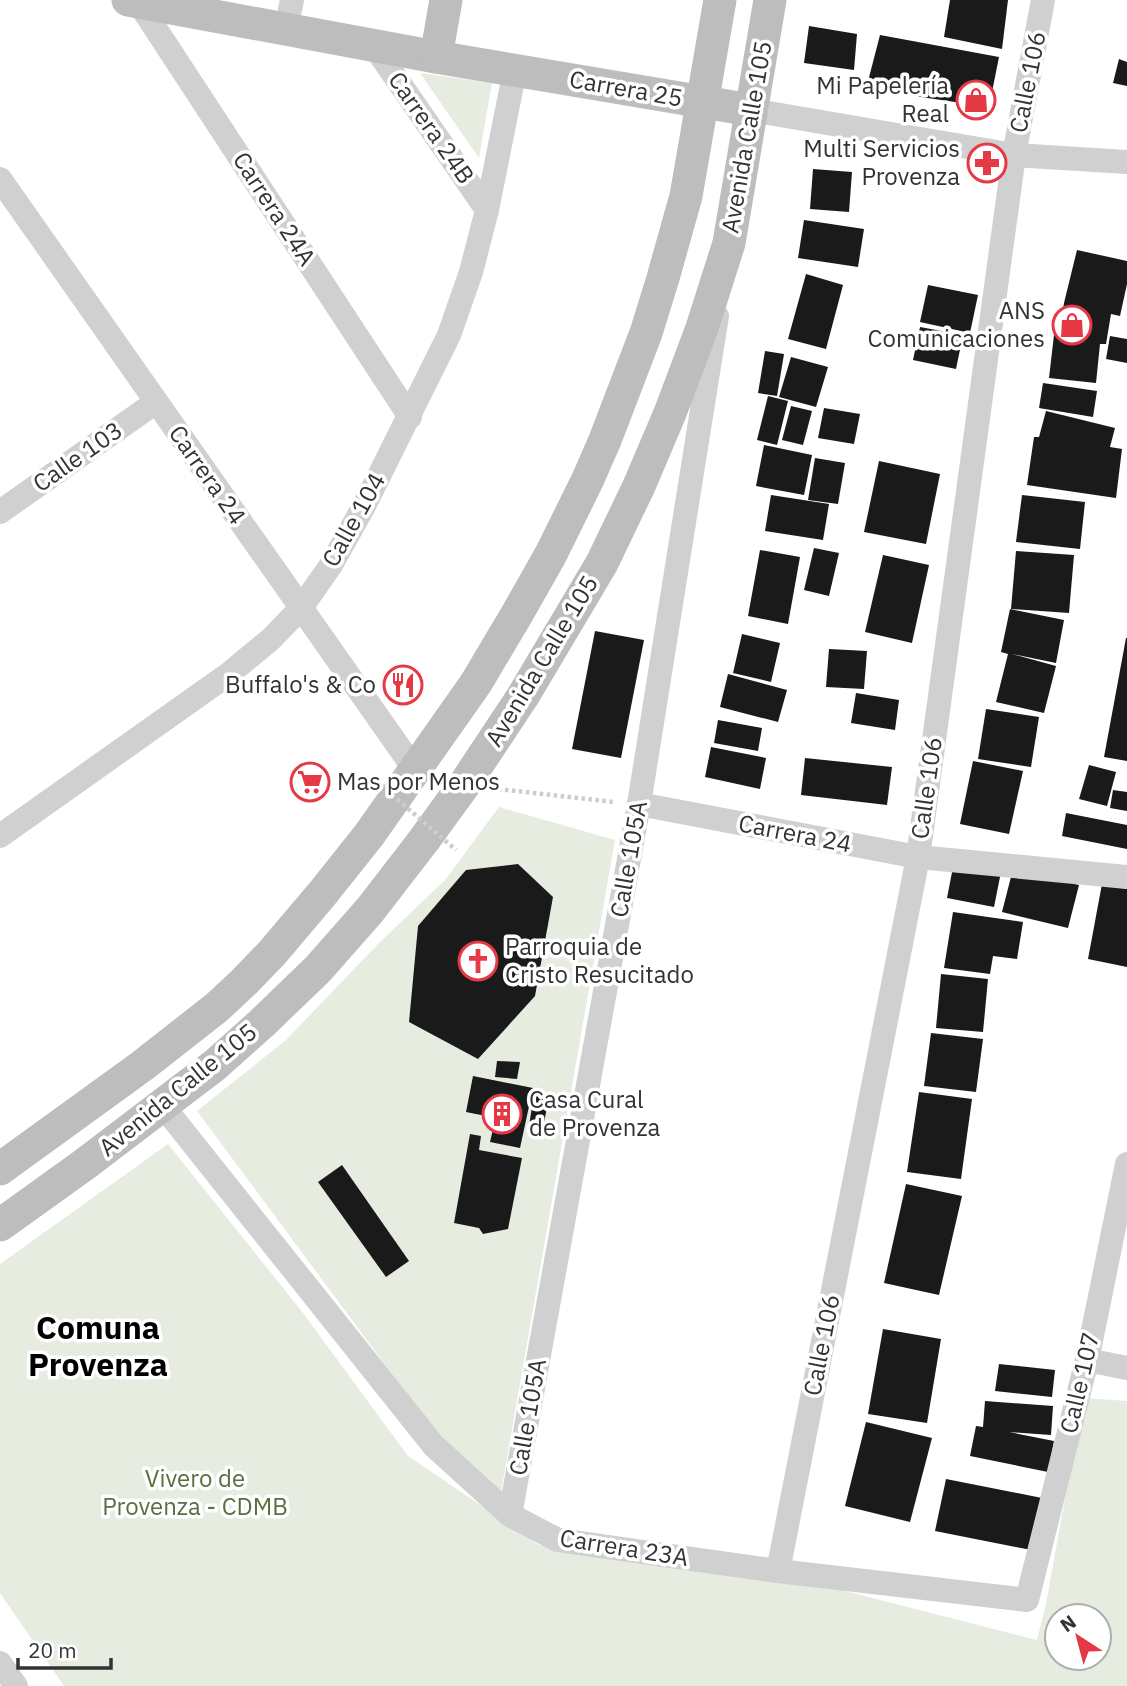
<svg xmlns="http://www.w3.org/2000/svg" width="1127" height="1686" font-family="'IBM Plex Sans',sans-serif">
	<rect width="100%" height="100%" fill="#fff"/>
	<g fill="#e6ecdf" fill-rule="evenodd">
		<polygon points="420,73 492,83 479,158"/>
		<polygon points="499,807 615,840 500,1498 438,1436 197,1111 286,1040 378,944 445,880"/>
		<path d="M 168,1144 L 303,1313 L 408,1456 L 539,1545 L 806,1581 L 1037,1640 L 1046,1604 L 1083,1398 L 1127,1401 L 1127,1686 L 64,1686 L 0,1593 L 0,1264 ZM 1057,1616 L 1099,1616 L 1099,1658 L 1057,1658 Z"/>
	</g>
	<g fill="#1a1a1a">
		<polygon points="950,0 1008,0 1002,49 944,37"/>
		<polygon points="809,26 857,34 854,70 804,63"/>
		<polygon points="880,35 999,57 989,107 866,89"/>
		<polygon points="1119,59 1127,62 1127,86 1113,83"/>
		<polygon points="813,169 852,172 849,212 810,209"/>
		<polygon points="804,220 864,229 858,267 798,258"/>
		<polygon points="1077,250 1127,261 1127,284 1120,316 1111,314 1106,344 1100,344 1096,383 1049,378 1054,335 1059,336 1064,303"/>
		<polygon points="806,274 843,285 826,349 788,339"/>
		<polygon points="928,285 978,295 970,333 920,322"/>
		<polygon points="920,327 963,335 956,369 913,360"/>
		<polygon points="1110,336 1127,339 1127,363 1106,359"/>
		<polygon points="765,351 784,354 777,396 758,393"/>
		<polygon points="791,357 828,367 816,407 779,397"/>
		<polygon points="1043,383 1097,391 1093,417 1039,408"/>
		<polygon points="768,396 788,401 777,445 757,440"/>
		<polygon points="791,406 812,411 803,445 782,440"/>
		<polygon points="824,408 860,414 854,444 818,438"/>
		<polygon points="1046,411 1115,428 1110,447 1122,449 1116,498 1027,485 1034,437 1039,437"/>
		<polygon points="764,445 812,455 804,495 756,486"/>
		<polygon points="815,458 845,463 838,504 808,500"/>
		<polygon points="879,461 940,474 926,544 864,532"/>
		<polygon points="771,495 829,504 823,540 765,531"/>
		<polygon points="1022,495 1085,502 1080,549 1016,542"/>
		<polygon points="814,548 839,553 829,596 804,590"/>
		<polygon points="760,550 800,557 788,624 748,616"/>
		<polygon points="1016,551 1074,555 1069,613 1011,609"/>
		<polygon points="883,555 929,565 912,643 865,632"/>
		<polygon points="1010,609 1064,620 1056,663 1012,654 1056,666 1044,713 996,702 1008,654 1001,652"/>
		<polygon points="595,631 644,640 621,758 572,749"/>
		<polygon points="742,634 780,643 771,682 733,673"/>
		<polygon points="1126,638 1127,638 1127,761 1104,757"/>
		<polygon points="829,649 867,651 864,689 826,687"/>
		<polygon points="728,674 787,690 778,722 720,707"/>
		<polygon points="856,693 899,700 895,730 851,723"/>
		<polygon points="986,709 1039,717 1031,767 978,759"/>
		<polygon points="718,720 762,728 758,751 714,743"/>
		<polygon points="711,747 766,758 760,789 705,777"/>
		<polygon points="805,758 892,767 887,805 801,795"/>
		<polygon points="973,761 1023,771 1009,834 960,824"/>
		<polygon points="1089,765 1116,772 1107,806 1079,799"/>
		<polygon points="1113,790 1127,792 1127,811 1110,808"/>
		<polygon points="1066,813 1127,825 1127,849 1062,836"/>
		<polygon points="954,862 1002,867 994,907 947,898"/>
		<polygon points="518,864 553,897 535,996 478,1059 409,1022 418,926 466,870"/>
		<polygon points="1013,869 1079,885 1068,928 1002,912"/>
		<polygon points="1102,884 1127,889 1127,967 1088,959"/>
		<polygon points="953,912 1023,922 1017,959 993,956 990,974 944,968"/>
		<polygon points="941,974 988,979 983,1032 936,1028"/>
		<polygon points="931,1033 983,1039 976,1092 924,1086"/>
		<polygon points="497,1061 520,1062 517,1079 495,1077"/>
		<polygon points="473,1076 533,1088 520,1148 490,1142 494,1125 485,1123 486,1116 466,1112"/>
		<polygon points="919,1092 972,1099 961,1179 907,1172"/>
		<polygon points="534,1094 549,1097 543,1128 529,1126"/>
		<polygon points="470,1134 481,1136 479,1150 522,1158 508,1229 483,1234 479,1228 454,1223"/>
		<polygon points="342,1165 409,1261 386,1277 318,1182"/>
		<polygon points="906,1184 962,1196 939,1295 884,1283"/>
		<polygon points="883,1329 941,1339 927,1423 868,1414"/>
		<polygon points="999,1364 1055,1370 1052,1397 995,1391"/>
		<polygon points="985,1401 1053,1406 1051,1435 1009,1432 1054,1441 1048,1472 970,1456 976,1426 983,1427"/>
		<polygon points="866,1422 932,1438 910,1522 845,1506"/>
		<polygon points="946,1479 1042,1498 1031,1550 935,1531"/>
	</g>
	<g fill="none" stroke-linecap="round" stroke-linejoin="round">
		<polyline stroke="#cdcdcd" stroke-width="4.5" stroke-dasharray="3.5 3.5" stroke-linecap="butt" points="498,789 614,802"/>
		<g stroke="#d0d0d0" stroke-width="24">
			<polyline points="138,2 410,417"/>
			<polyline points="286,29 292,0"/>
			<polyline points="374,46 487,210"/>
			<polyline points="751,110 1014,155 1127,162"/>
			<polyline points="0,179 415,770"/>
			<polyline points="0,512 156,402"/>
			<polyline points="639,804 918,857 1127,877"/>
			<polyline points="0,836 230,673 271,639 301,608 331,565 364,506 449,335 471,272 487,210 515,70"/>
			<polyline points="163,1106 434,1446 510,1515 558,1540 778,1571 1027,1600 1087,1360 1127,1164"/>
			<polyline points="1087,1360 1127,1368"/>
			<polyline points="510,1515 639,804 717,316"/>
			<polyline points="778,1571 918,857 1014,155 1043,0"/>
			<polyline points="0,1663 16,1686"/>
		</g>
		<g stroke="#bdbdbd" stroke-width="33">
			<polyline points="128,0 436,57 751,110"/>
			<polyline points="436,57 446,0"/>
			<polyline points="0,1169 142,1066 216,1008 244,982 272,953 322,894 369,835 476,683 517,614 551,554 588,479 605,440 646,333 663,278 686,196 720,0"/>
			<polyline points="0,1225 85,1164 215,1065 262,1023 318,969 370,910 424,840 464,785 523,696 602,563 639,486 670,413 702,328 729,243 770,0"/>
		</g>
		<polyline stroke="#cdcdcd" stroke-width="4.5" stroke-dasharray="3.5 3.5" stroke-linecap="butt" points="376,781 456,850"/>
	</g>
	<defs>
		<symbol id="shop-ring" viewBox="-11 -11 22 22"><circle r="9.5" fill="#fff" stroke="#e63946" stroke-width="1.5"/><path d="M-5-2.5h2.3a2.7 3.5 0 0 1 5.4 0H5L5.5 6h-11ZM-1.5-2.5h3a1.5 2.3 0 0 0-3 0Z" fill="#e63946"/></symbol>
		<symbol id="pharmacy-ring" viewBox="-11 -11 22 22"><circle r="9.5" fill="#fff" stroke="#e63946" stroke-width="1.5"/><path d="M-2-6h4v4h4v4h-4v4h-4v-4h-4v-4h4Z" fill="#e63946"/></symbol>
		<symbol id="restaurant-ring" viewBox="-11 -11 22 22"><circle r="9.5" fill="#fff" stroke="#e63946" stroke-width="1.5"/><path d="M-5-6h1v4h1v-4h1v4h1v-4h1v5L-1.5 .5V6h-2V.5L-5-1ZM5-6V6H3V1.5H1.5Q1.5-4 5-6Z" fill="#e63946"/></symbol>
		<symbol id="supermarket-ring" viewBox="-11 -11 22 22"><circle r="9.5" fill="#fff" stroke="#e63946" stroke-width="1.5"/><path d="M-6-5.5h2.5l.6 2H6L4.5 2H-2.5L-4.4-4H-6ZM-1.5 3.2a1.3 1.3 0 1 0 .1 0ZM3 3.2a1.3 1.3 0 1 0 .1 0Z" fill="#e63946"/></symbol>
		<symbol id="church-ring" viewBox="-11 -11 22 22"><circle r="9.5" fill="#fff" stroke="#e63946" stroke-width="1.5"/><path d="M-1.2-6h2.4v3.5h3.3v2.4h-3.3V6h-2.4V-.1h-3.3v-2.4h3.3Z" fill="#e63946"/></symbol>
		<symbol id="building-ring" viewBox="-11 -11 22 22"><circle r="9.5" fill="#fff" stroke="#e63946" stroke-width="1.5"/><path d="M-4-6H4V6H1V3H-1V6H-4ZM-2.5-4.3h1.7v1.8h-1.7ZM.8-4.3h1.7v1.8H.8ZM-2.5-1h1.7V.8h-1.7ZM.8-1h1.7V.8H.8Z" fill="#e63946"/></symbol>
	</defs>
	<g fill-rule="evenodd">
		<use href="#shop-ring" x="954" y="78" width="44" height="44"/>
		<use href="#pharmacy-ring" x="965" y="141" width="44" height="44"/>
		<use href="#shop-ring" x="1050" y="303" width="44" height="44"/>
		<use href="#restaurant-ring" x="381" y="663" width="44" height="44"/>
		<use href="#supermarket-ring" x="288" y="760" width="44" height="44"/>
		<use href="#church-ring" x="456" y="939" width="44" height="44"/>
		<use href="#building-ring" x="480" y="1092" width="44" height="44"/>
	</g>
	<g text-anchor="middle" stroke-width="7" stroke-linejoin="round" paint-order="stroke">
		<g font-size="24" fill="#333" stroke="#fff">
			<text transform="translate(1028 82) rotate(-79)" y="8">Calle 106</text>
			<text transform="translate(626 89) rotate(10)" y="8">Carrera 25</text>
			<text transform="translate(431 128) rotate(55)" y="8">Carrera 24B</text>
			<text transform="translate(747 137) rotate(-80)" y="8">Avenida Calle 105</text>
			<text transform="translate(274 209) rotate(57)" y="8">Carrera 24A</text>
			<text transform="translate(78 457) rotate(-35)" y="8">Calle 103</text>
			<text transform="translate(207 475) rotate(55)" y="8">Carrera 24</text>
			<text transform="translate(354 520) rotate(-61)" y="8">Calle 104</text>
			<text transform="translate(542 661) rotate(-59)" y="8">Avenida Calle 105</text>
			<text transform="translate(927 788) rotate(-82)" y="8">Calle 106</text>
			<text transform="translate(795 834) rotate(11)" y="8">Carrera 24</text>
			<text transform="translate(629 859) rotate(-80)" y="8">Calle 105A</text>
			<text transform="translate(178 1090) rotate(-39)" y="8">Avenida Calle 105</text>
			<text transform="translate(822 1345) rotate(-79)" y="8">Calle 106</text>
			<text transform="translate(1080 1383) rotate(-77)" y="8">Calle 107</text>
			<text transform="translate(528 1417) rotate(-80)" y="8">Calle 105A</text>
			<text transform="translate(624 1548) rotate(9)" y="8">Carrera 23A</text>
		</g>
		<g font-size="24" fill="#333" stroke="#fff" text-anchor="end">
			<text x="949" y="94">Mi Papelería<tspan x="949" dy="28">Real</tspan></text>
			<text x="960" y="157">Multi Servicios<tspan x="960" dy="28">Provenza</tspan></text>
			<text x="1045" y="319">ANS<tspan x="1045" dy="28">Comunicaciones</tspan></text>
			<text x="376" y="693">Buffalo's &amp; Co</text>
			<text x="337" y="790" text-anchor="start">Mas por Menos</text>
			<text x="505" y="955" text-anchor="start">Parroquia de<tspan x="505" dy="28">Cristo Resucitado</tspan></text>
			<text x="529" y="1108" text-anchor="start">Casa Cural<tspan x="529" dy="28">de Provenza</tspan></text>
		</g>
		<g font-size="24" fill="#56703f" stroke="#fff">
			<text x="195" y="1487">Vivero de<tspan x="195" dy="28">Provenza - CDMB</tspan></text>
		</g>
		<g font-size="32" font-weight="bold" fill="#000" stroke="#fff">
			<text x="98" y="1339">Comuna<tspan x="98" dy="37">Provenza</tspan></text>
		</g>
	</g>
	<g transform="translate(1078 1637) rotate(324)"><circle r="33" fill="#ffffff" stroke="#adadad" stroke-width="2"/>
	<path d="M0-5L12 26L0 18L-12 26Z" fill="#e63946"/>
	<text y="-10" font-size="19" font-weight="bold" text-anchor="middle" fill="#333333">N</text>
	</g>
	<path d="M18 1658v10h93v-10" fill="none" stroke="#333333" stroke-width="3.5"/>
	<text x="28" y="1658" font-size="21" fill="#333333" stroke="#ffffff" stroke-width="5" paint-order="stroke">20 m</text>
</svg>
